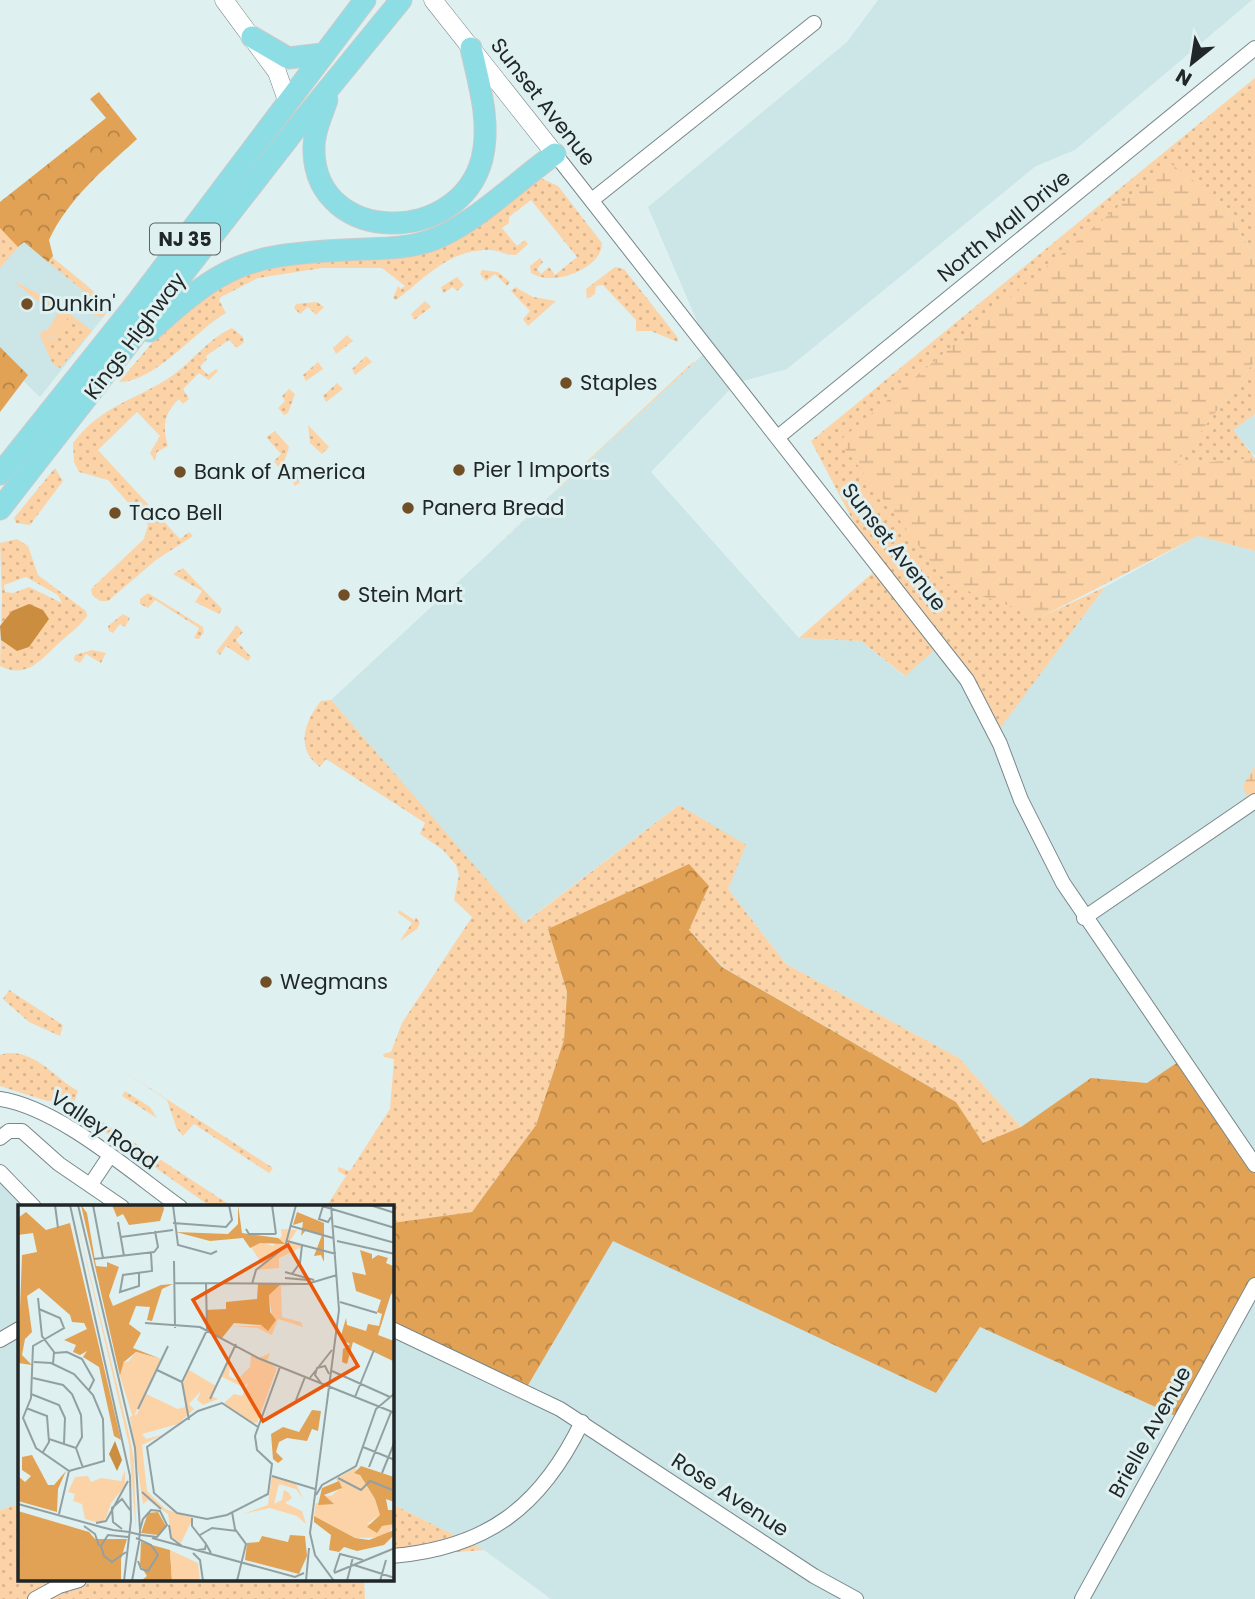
<svg xmlns="http://www.w3.org/2000/svg" width="1255" height="1599" font-family="Poppins,sans-serif">
	<defs>
		<pattern id="grass-dots" width="8" height="8" patternUnits="userSpaceOnUse" patternTransform="scale(1.75)"><rect width="8" height="8" fill="#fbd3a7"/><path d="M2 2h.1M6 6h.1" fill="none" stroke="#d7b590" stroke-width="1.8" stroke-linecap="round"/></pattern>
		<pattern id="forest-crowns" width="20" height="18" patternUnits="userSpaceOnUse" patternTransform="scale(1.75)"><rect width="20" height="18" fill="#e1a255"/><path d="M2 6a3 3 0 1 1 6 0M12 15a3 3 0 1 1 6 0" fill="none" stroke="#b68446"/></pattern>
		<pattern id="wetland-marsh" width="20" height="14" patternUnits="userSpaceOnUse" patternTransform="scale(1.75)"><rect width="20" height="14" fill="#fbd3a7"/><path d="M1 5h8M5 5V1M11 12h8M15 12V8" fill="none" stroke="#d7b590"/></pattern>
	</defs>
	<rect width="100%" height="100%" fill="#dff0f1"/>
	<g fill="#cce5e7">
		<polygon points="878,0 1252,0 1075,150 1036,166 787,369 736,383 651,472 799,638 861,641 904,676 941,643 995,734 1105,587 1198,536 1255,551 1255,767 1243,785 1255,804 1255,1169 1147,1083 1091,1078 1021,1127 959,1058 786,964 728,889 679,805 523,923 331,700 709,349 648,207 847,42"/>
		<polygon points="6,197 52,258 112,306 40,397 0,358 0,202"/>
		<polygon points="1255,414 1255,456 1232,430"/>
		<polygon points="0,1184 24,1207 19,1207 19,1504 0,1510"/>
		<polygon points="613,1240 936,1393 980,1327 1184,1420 1255,1286 1255,1599 551,1599 484,1550 392,1504 392,1328 524,1392"/>
	</g>
	<g fill="url(#grass-dots)" fill-rule="evenodd">
		<polygon points="1255,78 1255,259 1223,203 1041,617 1105,587 995,735 941,644 905,676 861,641 799,638 878,568 811,441"/>
		<path d="M 543,179 L 558,186 L 602,243 C 603,267 554,288 531,273 L 530,266 L 540,258 L 543,262 L 537,269 L 541,274 L 549,267 L 555,275 L 577,257 L 531,200 L 509,217 L 509,223 L 502,228 L 517,246 L 525,240 L 528,244 L 516,255 C 507,256 499,250 490,250 C 449,249 427,277 396,300 L 393,298 L 398,286 L 401,289 L 405,286 L 382,268 L 322,268 L 258,278 L 221,297 L 219,300 L 226,313 C 196,330 154,383 119,382 L 162,331 L 221,284 L 267,265 L 408,256 L 535,181 Z"/>
		<polygon points="2,227 18,247 0,268 0,228"/>
		<polygon points="52,257 84,283 81,289 48,262"/>
		<polygon points="615,267 624,269 678,338 678,342 651,331 636,331 636,320 603,285 596,286 595,294 587,299 586,289"/>
		<polygon points="482,270 498,272 510,282 507,286 495,274 486,281 480,274"/>
		<polygon points="457,277 464,285 457,291 453,287 443,293 441,287"/>
		<polygon points="515,287 533,297 556,301 528,326 523,319 530,311 511,291"/>
		<polygon points="97,293 112,306 103,317 94,315"/>
		<polygon points="425,301 431,307 414,320 411,314"/>
		<polygon points="317,302 324,307 316,315 308,307 300,314 294,308 296,304"/>
		<polygon points="70,314 92,331 60,368 53,364 43,343 55,336"/>
		<path d="M 232,328 L 243,337 L 244,342 L 237,348 L 229,340 L 206,356 L 207,359 L 200,367 L 208,375 L 216,369 L 218,371 L 209,380 L 199,373 L 183,389 L 189,399 L 183,404 L 179,399 C 164,413 162,427 168,446 L 157,452 L 155,461 L 150,453 L 160,436 L 137,412 L 98,450 L 180,539 L 189,532 L 193,536 L 156,560 L 108,601 L 100,601 L 92,595 L 91,589 L 144,539 L 148,525 L 108,480 L 79,472 L 74,462 L 73,443 C 102,405 134,401 172,376 C 193,361 208,339 232,328 Z"/>
		<polygon points="347,335 353,341 336,354 333,348"/>
		<polygon points="366,356 372,362 355,375 352,369"/>
		<polygon points="1255,361 1255,414 1233,430 1255,458 1174,466"/>
		<polygon points="318,362 323,369 306,381 303,375"/>
		<polygon points="693,362 695,362 479,562"/>
		<polygon points="337,383 343,389 326,402 323,396"/>
		<polygon points="289,389 295,394 288,413 284,415 278,408 285,401 282,396"/>
		<polygon points="308,425 329,447 322,454 310,443"/>
		<polygon points="275,431 289,447 284,462 278,467 274,461 281,454 266,437"/>
		<polygon points="305,466 313,473 295,486 293,483"/>
		<polygon points="55,468 63,481 30,525 16,523 14,518"/>
		<path d="M 17,539 L 28,546 L 38,575 L 86,611 L 87,616 C 80,626 68,635 58,644 C 40,661 26,679 0,666 L 2,595 L 0,543 ZM 26,577 L 58,595 L 62,603 L 29,587 L 13,593 L 5,592 L 4,585 Z"/>
		<polygon points="183,568 222,609 219,614 195,602 202,591 173,574"/>
		<polygon points="148,593 203,627 204,632 199,639 194,638 199,628 155,600 148,608 140,604 140,599"/>
		<polygon points="123,614 130,618 125,627 120,624 113,633 109,631 108,626"/>
		<polygon points="237,625 243,632 236,640 251,657 248,661 226,646 220,655 216,652"/>
		<polygon points="92,650 106,653 101,663 86,654 80,663 74,660 75,655"/>
		<path d="M 331,700 L 524,923 L 679,805 L 746,845 L 728,889 L 786,964 L 959,1058 L 1021,1127 L 983,1143 L 956,1102 L 723,967 L 689,930 L 709,886 L 548,929 L 567,992 L 564,1040 L 536,1125 L 472,1212 L 392,1223 L 392,1207 L 326,1207 L 346,1176 L 338,1171 L 338,1167 L 350,1171 L 390,1109 L 394,1059 L 384,1057 L 383,1054 L 391,1052 L 402,1023 L 472,917 L 454,900 L 459,875 L 456,865 L 443,850 L 420,834 L 425,823 L 326,759 L 320,767 C 295,749 304,722 321,701 Z"/>
		<polygon points="399,910 414,920 416,917 420,923 417,929 400,941 412,923 398,913"/>
		<polygon points="9,990 63,1025 60,1036 29,1022 3,999"/>
		<path d="M 7,1053 C 37,1051 55,1078 78,1091 L 74,1103 L 233,1207 L 211,1207 L 60,1100 L 47,1101 L 0,1086 L 0,1055 Z"/>
		<polygon points="111,1063 273,1168 269,1173 194,1124 183,1136 177,1129 167,1100"/>
		<polygon points="125,1091 150,1107 157,1118 122,1096"/>
		<polygon points="19,1504 19,1580 364,1580 365,1599 0,1599 0,1510"/>
		<polygon points="392,1504 484,1550 392,1557"/>
	</g>
	<g fill="url(#forest-crowns)">
		<path d="M 99,92 L 137,139 C 104,169 68,199 49,240 L 53,256 L 48,262 L 24,242 L 18,247 L 0,228 L 0,202 L 106,118 L 90,99 Z"/>
		<polygon points="0,347 28,375 0,412"/>
		<polygon points="689,864 709,886 689,930 722,967 956,1102 983,1143 1021,1127 1091,1078 1147,1083 1181,1060 1255,1169 1255,1286 1184,1420 980,1327 936,1393 613,1241 524,1392 392,1328 392,1223 472,1212 536,1125 564,1040 567,992 548,929"/>
	</g>
	<g fill="url(#wetland-marsh)">
		<polygon points="1170,163 1223,203 1255,259 1255,361 1175,465 1255,458 1255,551 1198,536 1041,617 948,584 839,441"/>
		<polygon points="1255,767 1255,804 1250,807 1243,785"/>
	</g>
	<g fill="#fbd3a7">
		<polygon points="12,280 56,303 50,311"/>
		<polygon points="84,283 98,296 94,315 83,307 87,294 81,289"/>
		<polygon points="62,307 70,314 60,331 43,343 40,335 44,329 47,331"/>
	</g>
	<polygon fill="#cb8d3f" points="29,604 43,610 49,619 29,647 17,651 1,640 0,626 12,611"/>
	<g fill="none" stroke-linecap="round" stroke-linejoin="round">
		<defs>
			<g id="minor">
				<polyline points="555,154 967,680 1000,744 1021,800 1063,883 1255,1165"/>
				<polyline points="592,200 814,23"/>
				<polyline points="778,437 1255,48"/>
				<polyline points="1084,918 1255,801"/>
				<path d="M 0,1099 C 59,1108 131,1172 180,1207"/>
				<polyline points="0,1138 9,1131 22,1131 59,1164 122,1207"/>
				<polyline points="0,1172 34,1207"/>
				<polyline points="91,1184 109,1157"/>
				<polyline points="392,1329 560,1409 814,1576 856,1599"/>
				<polyline points="0,1340 19,1329"/>
				<path d="M 392,1556 C 487,1548 541,1507 582,1422"/>
				<polyline points="35,1599 59,1586 79,1580"/>
				<polyline points="1082,1599 1255,1285"/>
			</g>
			<g id="tertiary">
				<polyline points="224,0 277,72 288,103"/>
				<polyline points="433,0 555,154"/>
			</g>
			<g id="primary">
				<polyline points="252,37 288,58 323,54"/>
				<path d="M 327,100 C 321,117 313,134 314,152 C 317,245 459,246 482,159 C 491,122 479,84 471,48"/>
				<path d="M 150,331 C 223,265 245,255 344,250 C 372,248 402,250 429,241 C 470,228 518,180 555,154"/>
				<polyline points="0,474 138,301 365,0"/>
				<polyline points="0,509 294,131 401,0"/>
			</g>
		</defs>
		<use href="#minor" stroke="#788788" stroke-width="16"/>
		<use href="#tertiary" stroke="#788788" stroke-width="19"/>
		<use href="#primary" stroke="#cacbcb" stroke-width="23"/>
		<use href="#minor" stroke="#fff" stroke-width="14"/>
		<use href="#tertiary" stroke="#fff" stroke-width="18"/>
		<use href="#primary" stroke="#8cdde4" stroke-width="21"/>
	</g>
	<g fill="#704e26" stroke="#dff0f1" stroke-width="2.5">
		<circle cx="27" cy="304" r="7"/>
		<circle cx="566" cy="383" r="7"/>
		<circle cx="459" cy="470" r="7"/>
		<circle cx="180" cy="472" r="7"/>
		<circle cx="408" cy="508" r="7"/>
		<circle cx="115" cy="513" r="7"/>
		<circle cx="344" cy="595" r="7"/>
		<circle cx="266" cy="982" r="7"/>
	</g>
	<g text-anchor="middle" stroke-width="6" stroke-linejoin="round" paint-order="stroke">
		<rect fill="#dff0f1" stroke="#5a6364" stroke-width="2" x="150" y="223.5" width="70" height="31" rx="5"/>
		<g font-size="19" font-weight="bold" fill="#212728">
			<text x="185" y="246">NJ 35</text>
		</g>
		<g font-size="21" fill="#212728" stroke="#dff0f1">
			<text transform="translate(543 102) rotate(52)" y="7">Sunset Avenue</text>
			<text transform="translate(1004 226) rotate(-39)" y="7">North Mall Drive</text>
			<text transform="translate(135 336) rotate(-53)" y="7">Kings Highway</text>
			<text transform="translate(894 547) rotate(52)" y="7">Sunset Avenue</text>
			<text transform="translate(104 1130) rotate(34)" y="7">Valley Road</text>
			<text transform="translate(1150 1432) rotate(-61)" y="7">Brielle Avenue</text>
			<text transform="translate(730 1495) rotate(33)" y="7">Rose Avenue</text>
		</g>
		<g font-size="21" fill="#212728" stroke="#dff0f1" text-anchor="start">
			<text x="41" y="311">Dunkin'</text>
			<text x="580" y="390">Staples</text>
			<text x="473" y="477">Pier 1 Imports</text>
			<text x="194" y="479">Bank of America</text>
			<text x="422" y="515">Panera Bread</text>
			<text x="129" y="520">Taco Bell</text>
			<text x="358" y="602">Stein Mart</text>
			<text x="280" y="989">Wegmans</text>
		</g>
	</g>
	<g transform="translate(18 1205)">
		<rect width="376" height="376" fill="#dff0f1"/>
		<path d="M 55,0 L 111,229 L 116,255 L 118,326 L 111,240 ZM 263,24 L 279,25 L 272,36 L 284,40 L 282,43 L 261,53 L 261,63 L 236,65 L 244,59 L 233,42 L 242,36 L 255,41 L 264,31 ZM 264,78 L 294,79 L 263,81 L 264,112 L 283,117 L 285,122 L 260,114 L 254,130 L 239,123 L 214,121 L 247,121 L 254,111 L 251,90 ZM 252,148 L 249,157 L 259,163 L 239,218 L 233,217 L 206,198 L 216,189 L 224,191 L 231,177 L 233,149 L 241,153 ZM 171,165 L 198,181 L 193,191 L 200,194 L 185,200 L 179,195 L 183,186 L 171,199 L 176,204 L 160,219 L 124,229 L 128,234 L 144,230 L 124,240 L 129,286 L 147,304 L 175,313 L 163,338 L 153,332 L 150,309 L 130,295 L 125,299 L 112,212 L 119,209 L 128,189 L 160,204 L 167,202 L 165,179 ZM 337,263 L 357,294 L 362,310 L 349,319 L 376,319 L 368,332 L 337,333 L 296,311 L 298,298 L 315,299 L 304,290 L 313,291 L 323,283 L 318,274 ZM 254,271 L 278,279 L 286,295 L 278,284 L 261,279 L 256,299 L 264,295 L 266,285 L 270,287 L 274,293 L 267,298 L 284,306 L 288,319 L 279,311 L 252,303 L 225,309 L 250,300 Z" fill="#fbd3a7"/>
		<path d="M 63,0 L 69,8 L 78,61 L 89,62 L 89,57 L 101,62 L 91,91 L 95,101 L 143,80 L 155,79 L 144,84 L 134,116 L 129,115 L 132,102 L 118,101 L 111,119 L 123,128 L 115,143 L 143,154 L 118,147 L 107,156 L 102,171 ZM 94,0 L 145,0 L 146,4 L 142,16 L 111,20 L 105,9 L 99,12 ZM 220,0 L 224,28 L 260,33 L 267,39 L 242,38 L 232,43 L 225,33 L 192,36 L 158,27 L 210,29 L 220,19 ZM 8,7 L 28,25 L 52,18 L 103,235 L 96,231 L 81,162 L 65,152 L 69,146 L 62,150 L 55,147 L 58,140 L 46,135 L 69,124 L 66,118 L 54,117 L 52,110 L 21,83 L 9,91 L 14,127 L 7,134 L 4,150 L 14,160 L 0,158 L 4,50 L 19,47 L 15,28 L 0,30 L 0,13 ZM 279,7 L 306,18 L 306,57 L 303,50 L 296,51 L 304,30 L 288,25 L 283,31 L 285,17 L 275,20 ZM 342,45 L 354,49 L 354,54 L 360,50 L 370,53 L 368,58 L 375,61 L 376,89 L 373,89 L 360,130 L 376,136 L 375,156 L 335,137 L 329,159 L 324,157 L 325,144 L 332,139 L 322,134 L 328,113 L 329,120 L 348,126 L 350,119 L 361,121 L 364,109 L 359,107 L 363,95 L 338,86 L 334,67 L 348,70 ZM 264,78 L 251,90 L 252,107 L 258,115 L 250,126 L 243,120 L 216,118 L 204,133 L 189,126 L 188,105 L 208,104 L 208,97 L 239,94 L 240,79 ZM 294,205 L 303,206 L 300,226 L 294,224 L 289,236 L 269,233 L 261,237 L 258,247 L 265,254 L 260,258 L 255,254 L 253,229 L 265,222 L 281,227 ZM 14,250 L 30,280 L 36,280 L 48,266 L 40,284 L 39,307 L 0,296 L 0,271 L 7,277 L 13,271 L 4,265 L 4,252 ZM 343,261 L 376,272 L 376,297 L 368,294 L 370,305 L 376,305 L 376,319 L 364,321 L 359,328 L 349,322 L 362,310 L 357,294 L 342,270 L 336,268 ZM 321,276 L 324,283 L 306,290 L 316,299 L 300,300 L 304,283 ZM 0,306 L 71,327 L 77,334 L 109,334 L 103,354 L 103,376 L 0,376 ZM 140,307 L 148,321 L 140,330 L 123,328 L 130,308 ZM 296,311 L 337,333 L 351,335 L 376,325 L 376,330 L 366,340 L 339,346 L 326,342 L 321,347 L 311,345 L 313,330 L 296,317 ZM 272,330 L 287,331 L 289,351 L 281,369 L 227,355 L 229,338 L 241,337 L 244,331 L 270,337 ZM 123,337 L 152,345 L 154,376 L 123,376 L 129,371 L 122,360 Z" fill="#e1a255"/>
		<path d="M 212,156 L 211,171 L 219,175 L 234,160 L 257,165 L 244,200 L 229,194 L 230,178 L 225,182 L 202,171 ZM 107,265 L 107,281 L 93,298 L 88,313 L 82,318 L 67,314 L 64,299 L 55,296 L 57,289 L 50,287 L 57,272 L 70,271 L 73,277 L 83,273 L 103,276 Z" fill="#fbd3a7"/>
		<path d="M 152,345 L 180,358 L 182,376 L 154,376 Z" fill="#fbd3a7"/>
		<path d="M 118,147 L 143,154 L 115,213 L 102,171 L 106,156 L 110,157 Z" fill="#fbd3a7"/>
		<path d="M 97,236 L 104,255 L 99,266 L 91,249 Z" fill="#cb8d3f"/>
		<path fill="none" stroke="#93a0a1" stroke-width="2" d="M 37,0 L 40,23M 52,0 L 112,271 L 113,315 L 106,376M 60,0 L 117,243 L 122,325M 75,0 L 85,53M 155,0 L 160,40 L 193,49 L 199,46M 254,0 L 258,29M 313,0 L 321,105 L 292,328 L 297,350 L 316,376M 352,0 L 377,8M 304,1 L 377,23M 305,1 L 301,14 L 310,17 L 313,12M 100,17 L 106,51M 155,18 L 208,22 L 214,15 L 211,0M 273,21 L 315,33M 316,21 L 377,38M 228,24 L 231,29 L 258,29M 103,32 L 155,25M 269,36 L 318,49M 319,36 L 377,49M 76,54 L 136,47 L 140,42 L 137,26M 156,56 L 157,123M 267,67 L 296,75M 121,68 L 121,81 L 102,87 L 105,70 L 134,66 L 133,48M 274,69 L 282,58 L 284,40M 267,73 L 290,75M 157,78 L 289,79 L 319,70M 234,79 L 238,65 L 267,42 L 278,0M 20,93 L 24,131 L 36,147 L 35,159M 322,97 L 359,108M 21,104 L 42,113 L 46,123 L 15,141 L 13,193 L 5,213 L 18,243 L 51,266 L 41,309M 127,118 L 182,122 L 240,153 L 377,208M 36,148 L 49,147 L 64,154 L 76,175 L 71,185M 16,157 L 33,158 L 56,169 L 75,190 L 85,214 L 86,256 L 51,266M 139,165 L 164,177M 314,166 L 372,192M 15,173 L 45,180 L 54,189 L 63,210 L 64,232 L 58,243 L 31,234M 291,174 L 314,145M 164,177 L 189,125 L 188,78M 164,177 L 171,215M 303,178 L 297,170 L 299,163 L 307,161 L 311,169M 13,189 L 41,200 L 47,213 L 46,238M 337,192 L 356,145M 192,194 L 218,139M 278,195 L 287,172M 8,203 L 29,211 L 31,237 L 25,247M 120,204 L 150,141M 240,222 L 204,198 L 180,206 L 129,242 L 136,288 L 159,308 L 189,314 L 209,310 L 250,289 L 254,259 L 239,245 L 237,231 L 262,162M 345,242 L 377,255M 58,243 L 65,263M 351,262 L 373,207M 364,268 L 377,236M 254,271 L 297,284M 320,273 L 343,285 L 352,276 L 377,286M 124,287 L 143,304M 298,290 L 304,280 L 338,261 L 358,204 L 377,188M 0,299 L 83,322 L 95,325 L 111,327 L 123,330 L 139,332 L 149,320 L 142,306 L 133,305 L 125,314 L 122,325 L 122,326 L 121,336 L 121,338 L 118,354 L 114,376M 214,307 L 217,324 L 228,339 L 219,376M 174,313 L 174,321 L 188,339M 78,318 L 88,316 L 110,276M 151,320 L 153,333 L 164,341M 66,321 L 77,329 L 81,341M 104,324 L 95,317 L 94,303 L 104,294 L 112,305M 182,330 L 194,323 L 219,326M 118,333 L 133,340 L 140,350 L 130,366 L 123,364 L 120,356M 134,333 L 277,372 L 286,368M 180,345 L 187,344 L 188,339 L 193,348M 108,347 L 94,357 L 86,351 L 83,341 L 90,330 L 110,332M 175,348 L 182,355 L 185,376M 336,360 L 377,373M 316,367 L 322,349 L 345,355M 316,368 L 377,343M 288,376 L 291,343M 329,376 L 335,352M 362,376 L 368,355"/>
		<path fill="#e8590c" fill-opacity="0.15" stroke="#e8590c" stroke-width="3.5" d="M 270,40 L 340,161 L 245,216 L 175,95 Z"/>
		<rect width="376" height="376" fill="none" stroke="#212728" stroke-width="3.5"/>
	</g>
	<g transform="translate(1192 63) rotate(210)" stroke="#dff0f1" stroke-width="5" paint-order="stroke">
	<path d="M0-5L12 26L0 18L-12 26Z" fill="#212728"/>
	<text y="-10" font-size="19" font-weight="bold" text-anchor="middle" fill="#212728">N</text>
	</g>
</svg>
